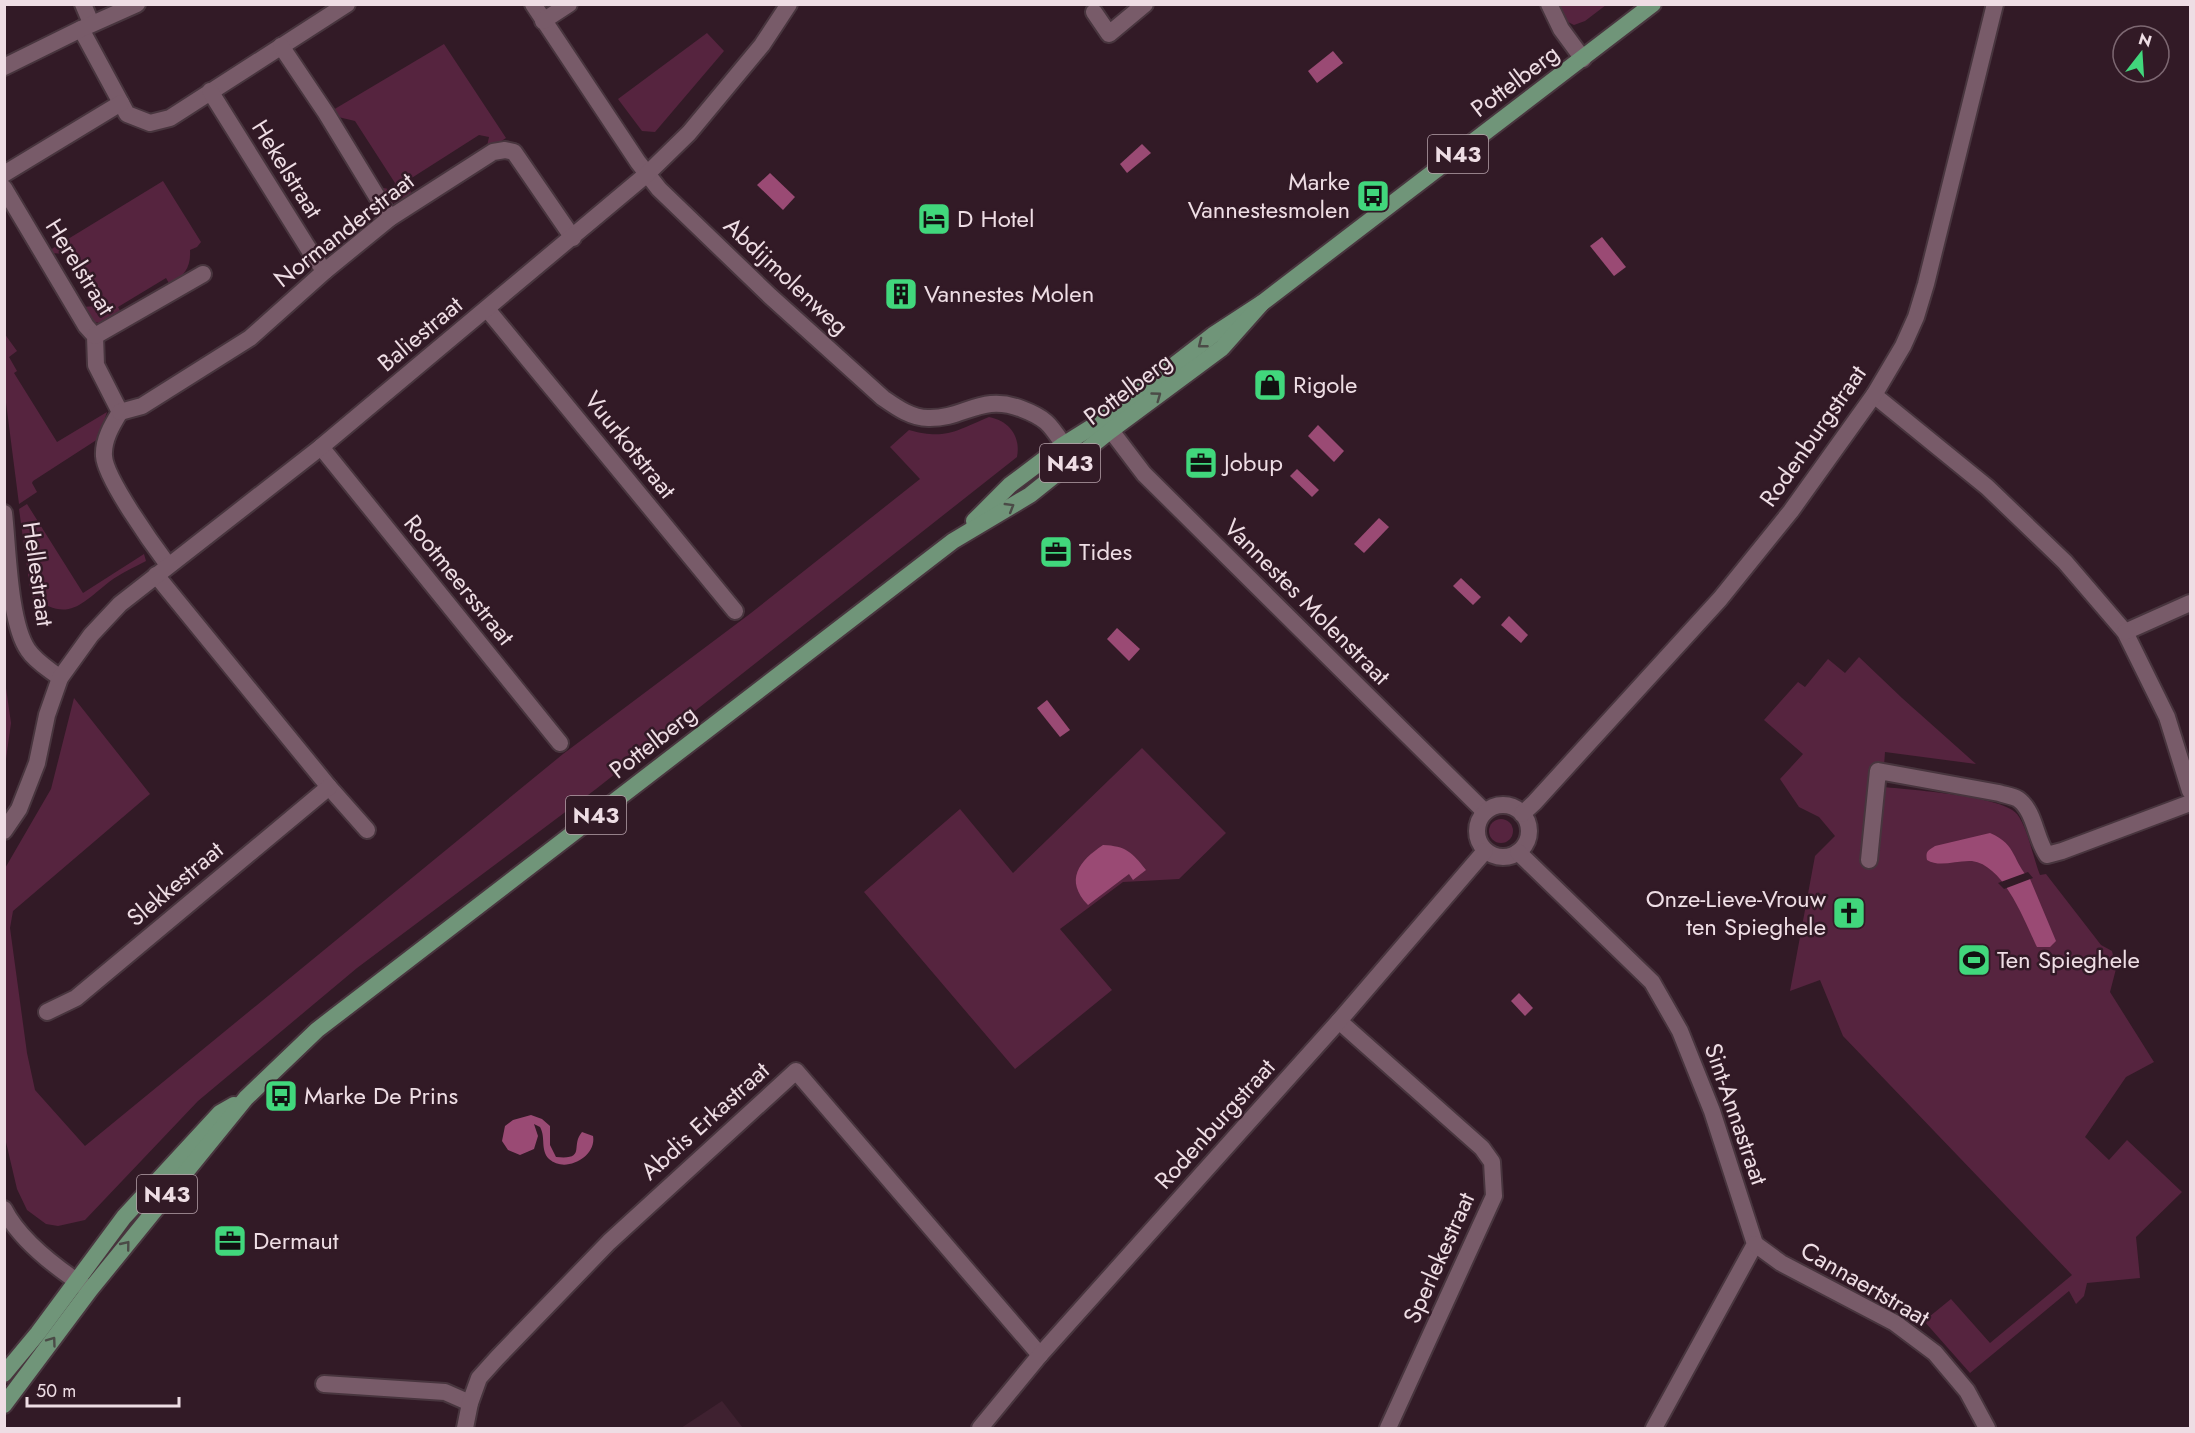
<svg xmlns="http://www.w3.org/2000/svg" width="2195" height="1433" font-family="Jost,sans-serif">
	<rect width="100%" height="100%" fill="#321a26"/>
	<polygon fill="#3f2130" points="722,1401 743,1428 681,1428"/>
	<g fill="#56243f">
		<polygon points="1559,5 1606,5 1585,21 1574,25 1566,21"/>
		<polygon points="707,33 724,51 655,132 642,131 618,99"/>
		<polygon points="444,44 506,138 486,151 489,137 479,135 410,179 411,195 402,204 390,202 379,187 393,190 395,183 355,121 334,116 333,110"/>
		<path d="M 163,181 L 201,242 L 197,247 L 190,250 C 191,267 185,275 170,285 L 166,278 L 118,307 L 122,314 L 105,324 L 94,322 L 81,307 L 97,306 L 97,290 L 82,267 L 79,268 L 68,254 L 50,253 L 50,250 Z"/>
		<polygon points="4,333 17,351 9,357 17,371 14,373 57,442 107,412 98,439 33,481 32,483 37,492 19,504 5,395"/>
		<path d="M 989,417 C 1009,421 1021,436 1017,457 L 596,789 L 357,968 L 198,1101 L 85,1220 L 58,1226 L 46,1224 L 27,1210 L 17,1189 L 5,1138 L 4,870 L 51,789 L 74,698 L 150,794 L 13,911 L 10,928 L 27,1053 L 35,1090 L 85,1146 L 563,754 L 751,613 L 920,479 L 890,447 L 909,430 C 945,440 956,431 989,417 Z"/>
		<path d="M 27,504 L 83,593 L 144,554 L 146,561 C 133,568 121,573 109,582 C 80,605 68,623 31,596 L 19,509 Z"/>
		<path d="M 1859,657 L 1902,698 L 1976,764 L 1885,752 L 1884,766 L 1873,786 C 1900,789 2002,795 2017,814 C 2028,828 2033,858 2040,875 L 2046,874 L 2101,945 L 2112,951 L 2116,969 L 2110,992 L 2154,1062 L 2126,1077 L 2085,1137 L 2109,1160 L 2127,1140 L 2182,1192 L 2136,1237 L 2140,1278 L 2087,1283 L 2084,1296 L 2076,1304 L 2069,1291 L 1970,1373 L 1924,1321 L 1951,1299 L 1990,1343 L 2072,1275 L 1843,1036 L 1820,980 L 1790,991 L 1815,856 L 1835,836 L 1819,817 L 1799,807 L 1780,779 L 1803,754 L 1764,720 L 1798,682 L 1805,687 L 1828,659 L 1845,673 Z"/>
		<polygon points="4,674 11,723 5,766 4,766"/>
		<polygon points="1142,748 1226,833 1179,879 1123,882 1060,929 1112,990 1015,1069 864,892 960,809 1013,873"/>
		<circle cx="1501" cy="831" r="12"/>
	</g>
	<g fill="#9a4a74">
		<polygon points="1333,51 1343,63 1317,83 1308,71"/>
		<polygon points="1142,144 1151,153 1127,173 1120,164"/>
		<polygon points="770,173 795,197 783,210 757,185"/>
		<polygon points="1602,237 1626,267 1614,276 1590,246"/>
		<polygon points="1318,425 1344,451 1334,462 1308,436"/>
		<polygon points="1297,469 1319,490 1312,497 1290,476"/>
		<polygon points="1379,518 1389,527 1364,553 1354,544"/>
		<polygon points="1461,578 1481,597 1473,605 1453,586"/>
		<polygon points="1509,616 1528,635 1521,643 1501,625"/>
		<polygon points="1117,628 1140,649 1129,661 1107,639"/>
		<polygon points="1047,700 1070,730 1060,737 1037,708"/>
		<path d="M 1990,833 C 2018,845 2012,862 2030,879 L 2056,941 L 2050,947 L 2037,947 C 2025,922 2004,865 1972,861 C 1956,860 1940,868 1927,860 C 1925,851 1929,850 1935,846 Z"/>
		<path d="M 1103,845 C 1126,846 1132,852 1146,870 L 1133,880 L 1129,874 L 1088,905 C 1064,880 1079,861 1103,845 Z"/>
		<polygon points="1519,993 1533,1008 1525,1016 1511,1001"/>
		<path d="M 531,1115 L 542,1119 L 550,1126 L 550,1145 L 556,1157 C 587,1160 570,1146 582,1132 L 593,1136 C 597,1157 565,1174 549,1159 C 540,1150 546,1137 540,1127 L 534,1124 L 538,1136 L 534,1149 L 520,1155 L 508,1150 L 502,1141 L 505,1126 L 513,1120 Z"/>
	</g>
	<polygon fill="#321a26" points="2028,872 2033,878 2004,889 1998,883"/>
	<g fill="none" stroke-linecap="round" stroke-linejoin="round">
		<defs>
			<g id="minor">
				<polyline points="83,4 91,23"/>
				<path d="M 533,4 L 638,162 L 659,189 L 770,296 L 883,398 C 896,407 911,418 928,418 C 965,419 981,393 1022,409 C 1030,412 1039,416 1046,422 C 1055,430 1063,445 1071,455"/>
				<polyline points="1549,4 1561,29 1583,59"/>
				<polyline points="1094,12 1109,34 1145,4"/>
				<polyline points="543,21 569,4"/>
				<polyline points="81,29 127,114 150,123 170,118 347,4"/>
				<polyline points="281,46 326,113 390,218"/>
				<polyline points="4,67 81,29 137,4"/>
				<polyline points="210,91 313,256 325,271"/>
				<polyline points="4,174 121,103"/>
				<path d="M 4,188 L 86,326 L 95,336 L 96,365 L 120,412 C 112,425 103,440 104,456 C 105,478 153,545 168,565"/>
				<polyline points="487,309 735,611"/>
				<polyline points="95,336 203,274"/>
				<polyline points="1874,395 1987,487 2065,562 2125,632 2167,717 2190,791"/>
				<polyline points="120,412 142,406 250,338 325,271 390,218 493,152 505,150 514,152 573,238"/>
				<polyline points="1103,420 1144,474 1485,812"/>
				<polyline points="321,447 560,743"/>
				<path d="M 4,513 C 8,548 9,623 28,650 C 36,662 49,669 60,678"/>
				<polyline points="156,575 329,787 367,830"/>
				<polyline points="2125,632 2190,603"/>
				<circle cx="1503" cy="831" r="26"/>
				<polyline points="1522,814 1534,803 1720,599 1791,511 1874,395 1903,346 1916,317 1926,284 1995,4"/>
				<polyline points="4,831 19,809 37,763 47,715 60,678 91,635 120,604 321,447 647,174 689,133 762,45 789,4"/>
				<polyline points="1518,852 1652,982 1680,1031 1712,1111 1755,1244 1654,1428"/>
				<path d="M 1869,860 L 1878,771 L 1999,793 C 2005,795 2013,796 2018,799 C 2035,811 2035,838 2047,855 L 2062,851 L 2190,803"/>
				<polyline points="47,1012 76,998 329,787"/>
				<polyline points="1339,1021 1482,1148 1492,1162 1494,1196 1388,1428"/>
				<path d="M 4,1209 C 20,1241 58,1269 87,1288"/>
				<polyline points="1755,1244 1781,1263 1895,1323 1935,1353 1967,1391 1987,1428"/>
				<polyline points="324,1384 445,1392 470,1403"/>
				<polyline points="465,1428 470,1403 479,1378 497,1358 609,1242 796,1071 1040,1355"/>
				<polyline points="980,1428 1040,1355 1339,1021 1485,851"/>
			</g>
			<g id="primary">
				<polyline points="974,521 1010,485 1063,445 1103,420 1213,335 1262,303 1653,4"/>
				<polyline points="4,1374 38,1333 124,1217 220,1113 234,1105"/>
				<polyline points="4,1405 90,1290 246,1098 317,1030 953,541 1030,495 1110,431 1222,348 1262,303"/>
			</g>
		</defs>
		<use href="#minor" stroke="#48353e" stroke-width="20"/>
		<use href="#primary" stroke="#48353e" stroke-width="20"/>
		<use href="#minor" stroke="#785b69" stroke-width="16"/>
		<use href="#primary" stroke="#709579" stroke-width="16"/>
	</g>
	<defs><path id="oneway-chevron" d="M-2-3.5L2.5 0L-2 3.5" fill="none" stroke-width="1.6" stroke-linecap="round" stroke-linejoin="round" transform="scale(1.5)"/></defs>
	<g stroke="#4b4b47">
		<use href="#oneway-chevron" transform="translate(1202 344) rotate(142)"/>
		<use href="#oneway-chevron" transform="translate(1157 396) rotate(-36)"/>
		<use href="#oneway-chevron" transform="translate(1010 507) rotate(-31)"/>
		<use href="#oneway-chevron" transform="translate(126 1245) rotate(-51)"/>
		<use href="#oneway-chevron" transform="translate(52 1341) rotate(-54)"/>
	</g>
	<defs>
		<symbol id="bus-square" viewBox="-11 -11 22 22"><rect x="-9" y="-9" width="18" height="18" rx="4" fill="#41d77c" stroke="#321a26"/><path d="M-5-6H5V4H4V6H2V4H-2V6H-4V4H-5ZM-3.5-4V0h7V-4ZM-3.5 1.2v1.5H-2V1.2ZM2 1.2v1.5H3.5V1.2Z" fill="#111"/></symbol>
		<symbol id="hotel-square" viewBox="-11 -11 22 22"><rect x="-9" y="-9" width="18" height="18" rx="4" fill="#41d77c" stroke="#321a26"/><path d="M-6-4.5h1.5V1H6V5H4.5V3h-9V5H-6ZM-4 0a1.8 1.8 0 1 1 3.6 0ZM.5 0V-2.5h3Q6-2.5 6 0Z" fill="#111"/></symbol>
		<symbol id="building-square" viewBox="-11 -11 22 22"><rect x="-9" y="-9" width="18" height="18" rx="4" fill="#41d77c" stroke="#321a26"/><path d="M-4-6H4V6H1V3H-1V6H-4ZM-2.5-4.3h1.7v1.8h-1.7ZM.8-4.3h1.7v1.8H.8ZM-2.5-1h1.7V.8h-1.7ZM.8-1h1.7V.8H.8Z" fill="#111"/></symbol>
		<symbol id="shop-square" viewBox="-11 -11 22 22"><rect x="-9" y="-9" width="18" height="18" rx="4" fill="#41d77c" stroke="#321a26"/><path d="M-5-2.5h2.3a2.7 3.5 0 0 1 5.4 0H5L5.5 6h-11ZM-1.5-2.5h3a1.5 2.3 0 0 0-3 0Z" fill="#111"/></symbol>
		<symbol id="office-square" viewBox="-11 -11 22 22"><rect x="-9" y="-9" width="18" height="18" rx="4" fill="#41d77c" stroke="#321a26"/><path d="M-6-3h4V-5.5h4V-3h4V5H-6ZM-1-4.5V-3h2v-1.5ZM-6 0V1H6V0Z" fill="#111"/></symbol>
		<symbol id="church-square" viewBox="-11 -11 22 22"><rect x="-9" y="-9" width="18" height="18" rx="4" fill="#41d77c" stroke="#321a26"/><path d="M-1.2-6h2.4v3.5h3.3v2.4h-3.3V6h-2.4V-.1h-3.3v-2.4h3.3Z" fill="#111"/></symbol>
		<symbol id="stadium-square" viewBox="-11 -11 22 22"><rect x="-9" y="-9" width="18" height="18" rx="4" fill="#41d77c" stroke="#321a26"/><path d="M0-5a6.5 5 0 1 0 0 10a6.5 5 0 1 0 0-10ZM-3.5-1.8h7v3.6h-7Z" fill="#111"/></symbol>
	</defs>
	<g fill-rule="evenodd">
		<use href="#bus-square" x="1354" y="177" width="38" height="38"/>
		<use href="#hotel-square" x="915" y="200" width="38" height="38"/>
		<use href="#building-square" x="882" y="275" width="38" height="38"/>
		<use href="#shop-square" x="1251" y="366" width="38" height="38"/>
		<use href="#office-square" x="1182" y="444" width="38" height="38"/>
		<use href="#office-square" x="1037" y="533" width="38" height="38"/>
		<use href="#church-square" x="1830" y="894" width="38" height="38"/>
		<use href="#stadium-square" x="1955" y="941" width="38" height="38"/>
		<use href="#bus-square" x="262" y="1077" width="38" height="38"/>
		<use href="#office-square" x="211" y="1222" width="38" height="38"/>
	</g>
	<g text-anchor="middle" stroke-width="5" stroke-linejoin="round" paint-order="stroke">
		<g fill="#321a26" stroke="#b6a2ab" stroke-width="1.5">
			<rect x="1428" y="135" width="60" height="38" rx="4.5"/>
			<rect x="1040" y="444" width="60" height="38" rx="4.5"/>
			<rect x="566" y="796" width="60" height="38" rx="4.5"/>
			<rect x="137" y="1175" width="60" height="38" rx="4.5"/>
		</g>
		<g font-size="22" font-weight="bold" fill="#eedde4">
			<text x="1458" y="162">N43</text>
			<text x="1070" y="471">N43</text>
			<text x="596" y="823">N43</text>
			<text x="167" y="1202">N43</text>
		</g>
		<g font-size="24" fill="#eedde4" stroke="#321a26">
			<text transform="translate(1515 81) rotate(-37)" y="8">Pottelberg</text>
			<text transform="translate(287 169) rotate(58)" y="8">Hekelstraat</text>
			<text transform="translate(344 230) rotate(-38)" y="8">Normanderstraat</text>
			<text transform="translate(80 267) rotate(58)" y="8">Herelstraat</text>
			<text transform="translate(786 276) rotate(43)" y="8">Abdijmolenweg</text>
			<text transform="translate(420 334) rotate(-40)" y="8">Baliestraat</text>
			<text transform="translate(1128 389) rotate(-37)" y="8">Pottelberg</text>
			<text transform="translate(1813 436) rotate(-55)" y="8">Rodenburgstraat</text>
			<text transform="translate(630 445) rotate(51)" y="8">Vuurkotstraat</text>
			<text transform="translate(38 574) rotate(82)" y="8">Hellestraat</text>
			<text transform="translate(459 580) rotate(51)" y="8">Rootmeersstraat</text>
			<text transform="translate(1307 602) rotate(45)" y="8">Vannestes Molenstraat</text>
			<text transform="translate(653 742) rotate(-38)" y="8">Pottelberg</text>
			<text transform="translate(175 884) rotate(-40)" y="8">Slekkestraat</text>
			<text transform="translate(1736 1114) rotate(71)" y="8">Sint-Annastraat</text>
			<text transform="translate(705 1121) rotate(-42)" y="8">Abdis Erkastraat</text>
			<text transform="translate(1215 1124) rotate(-48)" y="8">Rodenburgstraat</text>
			<text transform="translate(1439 1258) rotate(-66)" y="8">Sperlekestraat</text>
			<text transform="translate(1865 1284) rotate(30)" y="8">Cannaertstraat</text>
		</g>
		<g font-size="24" fill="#eedde4" stroke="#321a26" text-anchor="start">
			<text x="1350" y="190" text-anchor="end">Marke<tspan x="1350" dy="28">Vannestesmolen</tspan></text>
			<text x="957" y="227">D Hotel</text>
			<text x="924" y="302">Vannestes Molen</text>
			<text x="1293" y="393">Rigole</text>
			<text x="1224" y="471">Jobup</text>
			<text x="1079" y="560">Tides</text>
			<text x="1826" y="907" text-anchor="end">Onze-Lieve-Vrouw<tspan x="1826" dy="28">ten Spieghele</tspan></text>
			<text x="1997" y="968">Ten Spieghele</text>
			<text x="304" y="1104">Marke De Prins</text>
			<text x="253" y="1249">Dermaut</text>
		</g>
	</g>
	<rect width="2195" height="1433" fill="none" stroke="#eedde4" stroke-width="12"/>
	<g transform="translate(2141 54) rotate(17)"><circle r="28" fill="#321a26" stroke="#7d6872" stroke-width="1.5"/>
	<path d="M0-4.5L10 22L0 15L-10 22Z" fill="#41d77c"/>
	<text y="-9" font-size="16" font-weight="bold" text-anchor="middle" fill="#eedde4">N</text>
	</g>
	<path d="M27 1397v9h152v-9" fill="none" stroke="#eedde4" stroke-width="3"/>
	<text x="36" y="1397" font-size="18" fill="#eedde4" stroke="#321a26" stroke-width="4.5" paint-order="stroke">50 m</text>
</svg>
